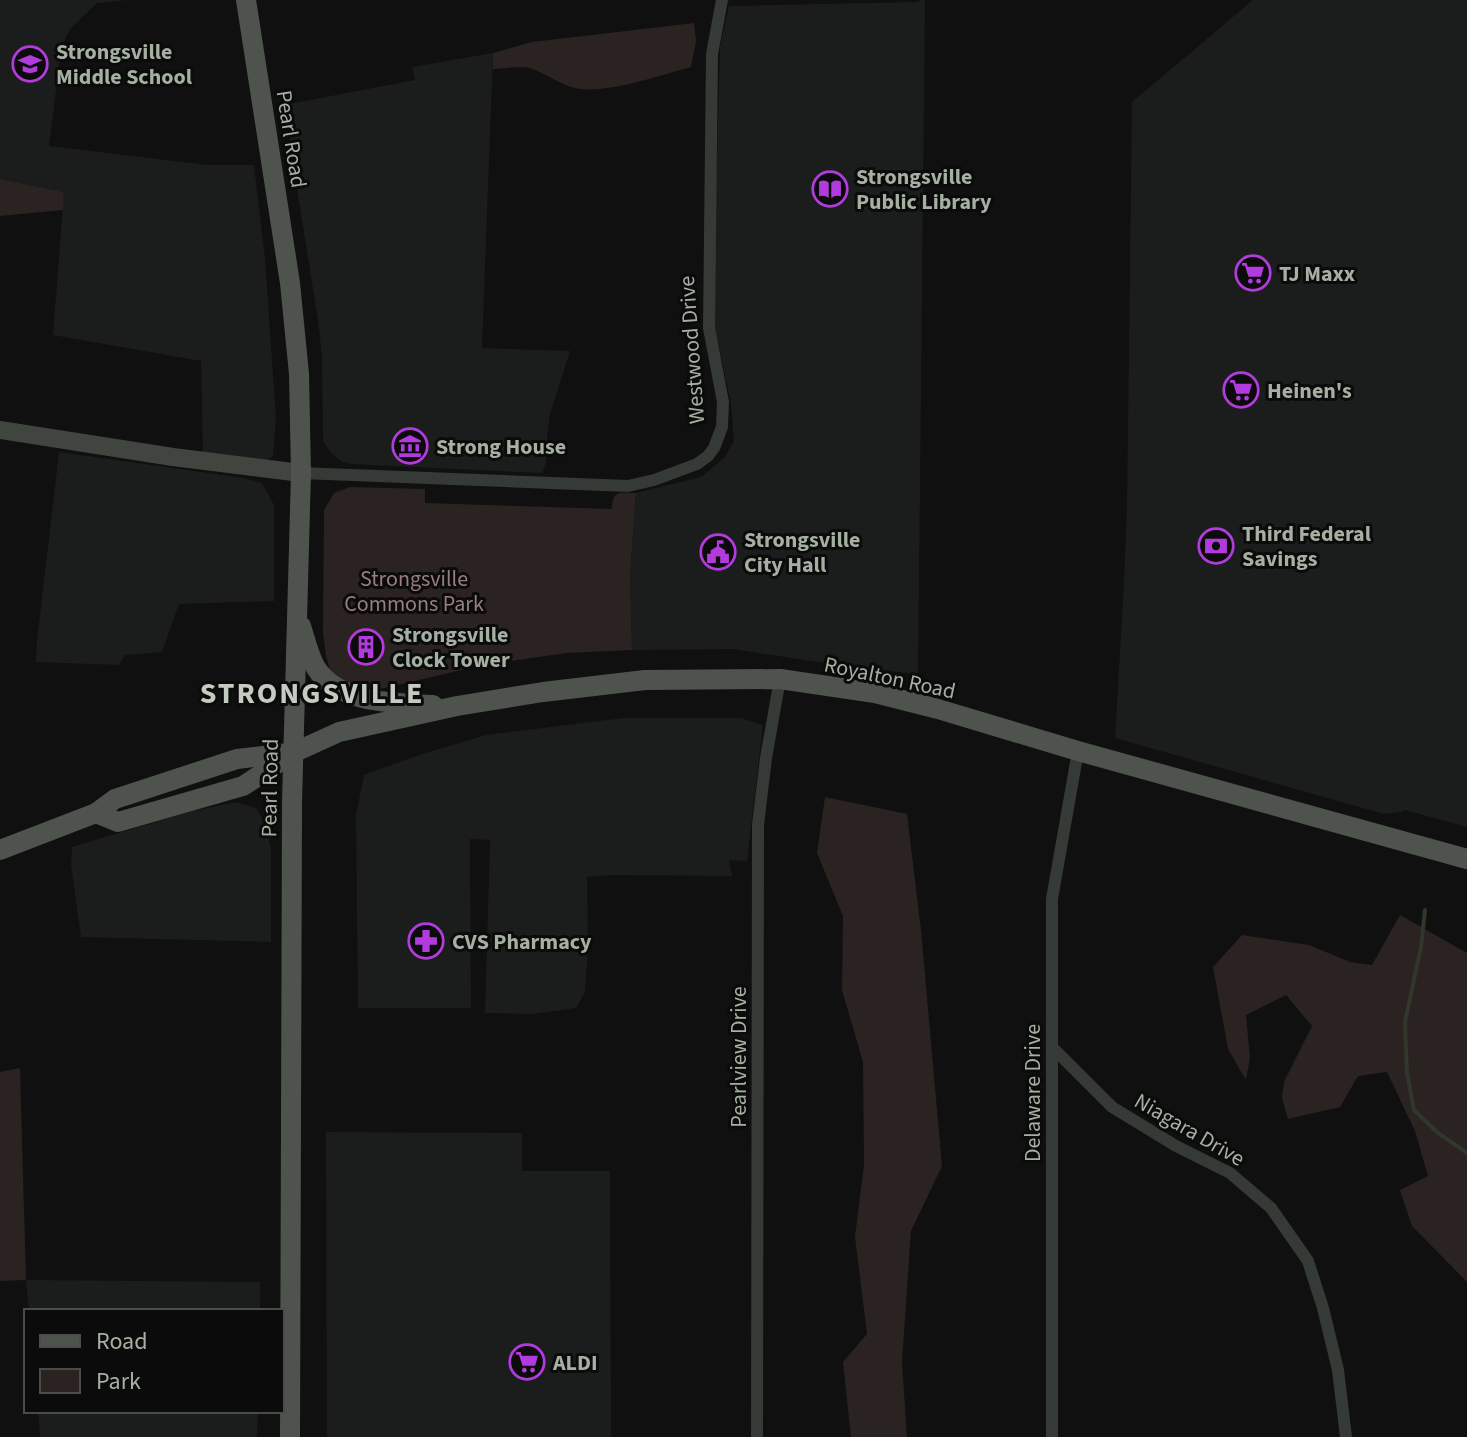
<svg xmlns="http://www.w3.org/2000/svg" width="1467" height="1437" font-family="'Source Sans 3',sans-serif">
	<rect width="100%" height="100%" fill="#0f100f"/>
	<g fill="#1b1d1c">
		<polygon points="0,0 127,0 97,3 71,28 66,37 61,51 49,146 208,165 254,165 265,258 276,419 273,456 265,461 203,454 201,361 53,335 64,192 0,179"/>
		<polygon points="920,0 925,0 918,678 907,673 851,667 733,649 632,650 630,576 636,493 701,477 725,457 734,441 731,404 713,319 720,47 729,6 918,2"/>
		<polygon points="1253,0 1467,0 1467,827 1405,810 1400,812 1384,814 1115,738 1124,583 1127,507 1132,102"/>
		<polygon points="493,53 482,348 570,351 550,414 546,446 546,464 542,473 350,464 341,461 331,453 323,441 322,356 318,320 290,145 289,104 415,80 412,67"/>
		<polygon points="59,452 244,478 262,483 274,505 274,601 179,604 162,652 125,655 119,665 36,662 37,641"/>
		<polygon points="624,718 741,718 763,725 747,861 729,860 732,876 613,875 587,877 588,948 585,992 576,1008 533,1014 485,1013 490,840 470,839 471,1008 358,1008 356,815 364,775 419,755 486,735"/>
		<polygon points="236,802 256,808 265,824 271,849 271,942 81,937 71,864 72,847 189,812"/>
		<polygon points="326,1132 522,1133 522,1171 610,1171 611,1437 327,1437"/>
		<polygon points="26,1280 260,1282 260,1311 29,1311"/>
		<polygon points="38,1411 258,1411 257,1437 40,1437"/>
	</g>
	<g fill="#2a2322">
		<path d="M 694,23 L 696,41 L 691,67 C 661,75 604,95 575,88 C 559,84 545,73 530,68 C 519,65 504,69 493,69 L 493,53 L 532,42 Z"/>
		<polygon points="0,179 64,192 63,210 0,216"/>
		<path d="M 350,487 L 425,489 L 425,503 L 612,509 C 613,490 619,493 636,493 L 630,576 L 632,650 L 566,653 L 483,665 L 380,689 L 348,687 L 331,673 L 326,656 L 323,633 L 324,510 L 334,493 Z"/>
		<polygon points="825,797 907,814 921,930 942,1166 911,1231 902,1362 907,1437 851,1437 843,1362 867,1334 855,1237 864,1164 863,1062 842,990 843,916 817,853"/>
		<polygon points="1400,915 1467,953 1467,1282 1412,1226 1400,1190 1428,1176 1415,1131 1387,1072 1358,1076 1340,1107 1288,1119 1282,1098 1284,1082 1312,1026 1286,995 1246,1015 1250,1058 1246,1080 1228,1049 1213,967 1242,935 1309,945 1350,962 1372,965"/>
		<polygon points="20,1068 26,1280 0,1281 0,1072"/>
	</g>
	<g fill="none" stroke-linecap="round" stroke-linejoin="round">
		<polyline stroke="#31372a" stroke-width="4" points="1425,910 1421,947 1405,1022 1407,1073 1414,1110 1438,1133 1467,1153"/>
		<g stroke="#363a36" stroke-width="12">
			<polyline points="301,473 628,486 654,480 697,464 708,456 714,448 722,427 723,402 709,328 712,54 722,0"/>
			<polyline points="1052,1047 1112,1107 1176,1146 1230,1173 1271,1208 1308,1261 1323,1308 1338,1370 1346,1437"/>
			<polyline points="757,1437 758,825 766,758 780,679"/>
			<polyline points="1052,1437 1052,899 1078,751"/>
		</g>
		<polyline stroke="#40453f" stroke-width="18" points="0,430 173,457 301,473"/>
		<g stroke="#4e544d" stroke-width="20">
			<polyline points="246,0 290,283 299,374 301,473 292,802 290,1437"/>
			<path d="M 301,626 C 305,639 309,656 316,668 C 339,704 394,703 433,705"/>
			<polyline points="96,813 118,822 243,786 293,753 339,732 457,706 543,692 645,680 780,679 875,693 938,709 1078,751 1467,859"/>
			<polyline points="0,850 96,813 115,799 237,759 289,753"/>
		</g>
	</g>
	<defs>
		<symbol id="school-ring" viewBox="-11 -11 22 22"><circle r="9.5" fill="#0a0b0a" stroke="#b23bdd" stroke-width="1.5"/><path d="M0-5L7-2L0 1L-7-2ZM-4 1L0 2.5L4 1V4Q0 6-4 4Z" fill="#b23bdd"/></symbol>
		<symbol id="library-ring" viewBox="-11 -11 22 22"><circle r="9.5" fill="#0a0b0a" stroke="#b23bdd" stroke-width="1.5"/><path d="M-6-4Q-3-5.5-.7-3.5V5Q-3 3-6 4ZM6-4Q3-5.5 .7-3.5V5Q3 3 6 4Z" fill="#b23bdd"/></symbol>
		<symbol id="supermarket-ring" viewBox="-11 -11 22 22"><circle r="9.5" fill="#0a0b0a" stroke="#b23bdd" stroke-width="1.5"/><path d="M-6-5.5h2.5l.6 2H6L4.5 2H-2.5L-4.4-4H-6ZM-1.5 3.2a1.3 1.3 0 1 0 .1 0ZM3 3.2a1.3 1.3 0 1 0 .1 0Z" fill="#b23bdd"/></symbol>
		<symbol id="museum-ring" viewBox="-11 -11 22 22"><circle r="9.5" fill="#0a0b0a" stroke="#b23bdd" stroke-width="1.5"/><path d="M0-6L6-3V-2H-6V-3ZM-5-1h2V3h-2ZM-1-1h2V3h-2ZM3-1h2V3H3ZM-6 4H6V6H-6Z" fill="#b23bdd"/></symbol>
		<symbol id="bank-ring" viewBox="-11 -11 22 22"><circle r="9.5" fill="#0a0b0a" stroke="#b23bdd" stroke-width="1.5"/><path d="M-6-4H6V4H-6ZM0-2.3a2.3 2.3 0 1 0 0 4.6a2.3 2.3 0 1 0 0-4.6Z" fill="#b23bdd"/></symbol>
		<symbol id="civic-ring" viewBox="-11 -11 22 22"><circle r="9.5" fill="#0a0b0a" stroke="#b23bdd" stroke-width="1.5"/><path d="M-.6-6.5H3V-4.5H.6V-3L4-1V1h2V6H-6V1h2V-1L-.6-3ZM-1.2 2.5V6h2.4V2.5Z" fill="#b23bdd"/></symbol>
		<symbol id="building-ring" viewBox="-11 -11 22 22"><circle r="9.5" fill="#0a0b0a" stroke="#b23bdd" stroke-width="1.5"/><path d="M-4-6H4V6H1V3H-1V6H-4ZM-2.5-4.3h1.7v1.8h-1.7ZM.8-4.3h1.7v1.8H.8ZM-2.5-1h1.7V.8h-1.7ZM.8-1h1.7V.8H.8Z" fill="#b23bdd"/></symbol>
		<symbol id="pharmacy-ring" viewBox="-11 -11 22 22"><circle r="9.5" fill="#0a0b0a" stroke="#b23bdd" stroke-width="1.5"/><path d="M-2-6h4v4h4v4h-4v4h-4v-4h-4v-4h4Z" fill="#b23bdd"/></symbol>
	</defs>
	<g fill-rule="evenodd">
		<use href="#school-ring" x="10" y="44" width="40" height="40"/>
		<use href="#library-ring" x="810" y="169" width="40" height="40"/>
		<use href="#supermarket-ring" x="1233" y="253" width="40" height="40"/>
		<use href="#supermarket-ring" x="1221" y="370" width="40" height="40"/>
		<use href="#museum-ring" x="390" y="426" width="40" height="40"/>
		<use href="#bank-ring" x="1196" y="526" width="40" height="40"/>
		<use href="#civic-ring" x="698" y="532" width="40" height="40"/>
		<use href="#building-ring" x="346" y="627" width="40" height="40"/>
		<use href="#pharmacy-ring" x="406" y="921" width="40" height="40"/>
		<use href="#supermarket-ring" x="507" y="1342" width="40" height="40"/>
	</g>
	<g text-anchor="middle" stroke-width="6" stroke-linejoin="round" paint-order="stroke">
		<g font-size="22" font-weight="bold" fill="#a5b0a2" stroke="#0a0b0a" text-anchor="start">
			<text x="56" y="59">Strongsville<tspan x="56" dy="25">Middle School</tspan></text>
			<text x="856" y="184">Strongsville<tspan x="856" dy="25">Public Library</tspan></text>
			<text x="1279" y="281">TJ Maxx</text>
			<text x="1267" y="398">Heinen's</text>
			<text x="436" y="454">Strong House</text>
			<text x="1242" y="541">Third Federal<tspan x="1242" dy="25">Savings</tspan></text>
			<text x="744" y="547">Strongsville<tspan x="744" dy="25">City Hall</tspan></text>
			<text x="392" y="642">Strongsville<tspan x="392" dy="25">Clock Tower</tspan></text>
			<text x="452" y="949">CVS Pharmacy</text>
			<text x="553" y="1370">ALDI</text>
		</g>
		<g font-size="22" fill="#a5b0a2" stroke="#0a0b0a">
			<text transform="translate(292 139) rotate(81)" y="8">Pearl Road</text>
			<text transform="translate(691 350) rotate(-94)" y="8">Westwood Drive</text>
			<text transform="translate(890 677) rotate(12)" y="8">Royalton Road</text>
			<text transform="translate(269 788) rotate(-89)" y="8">Pearl Road</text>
			<text transform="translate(738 1057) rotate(-90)" y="8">Pearlview Drive</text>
			<text transform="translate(1032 1093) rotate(-90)" y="8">Delaware Drive</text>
			<text transform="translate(1190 1129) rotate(30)" y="8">Niagara Drive</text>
		</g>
		<g font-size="22" fill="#997f7b" stroke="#0a0b0a">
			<text x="414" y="586">Strongsville<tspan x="414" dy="25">Commons Park</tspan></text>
		</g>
		<g font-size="30" font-weight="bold" letter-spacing="2" fill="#c4ccc2" stroke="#0a0b0a">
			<text x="312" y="703">STRONGSVILLE</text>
		</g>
	</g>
	<rect x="24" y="1309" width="260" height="104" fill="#0a0b0a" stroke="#484d47" stroke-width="2"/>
	<rect x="40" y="1335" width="40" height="12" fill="#4e544d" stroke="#484d47" stroke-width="2"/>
	<text x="96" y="1349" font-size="24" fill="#a5b0a2">Road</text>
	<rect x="40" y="1369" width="40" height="24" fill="#2a2322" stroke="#484d47" stroke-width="2"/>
	<text x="96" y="1389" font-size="24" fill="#a5b0a2">Park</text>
</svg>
